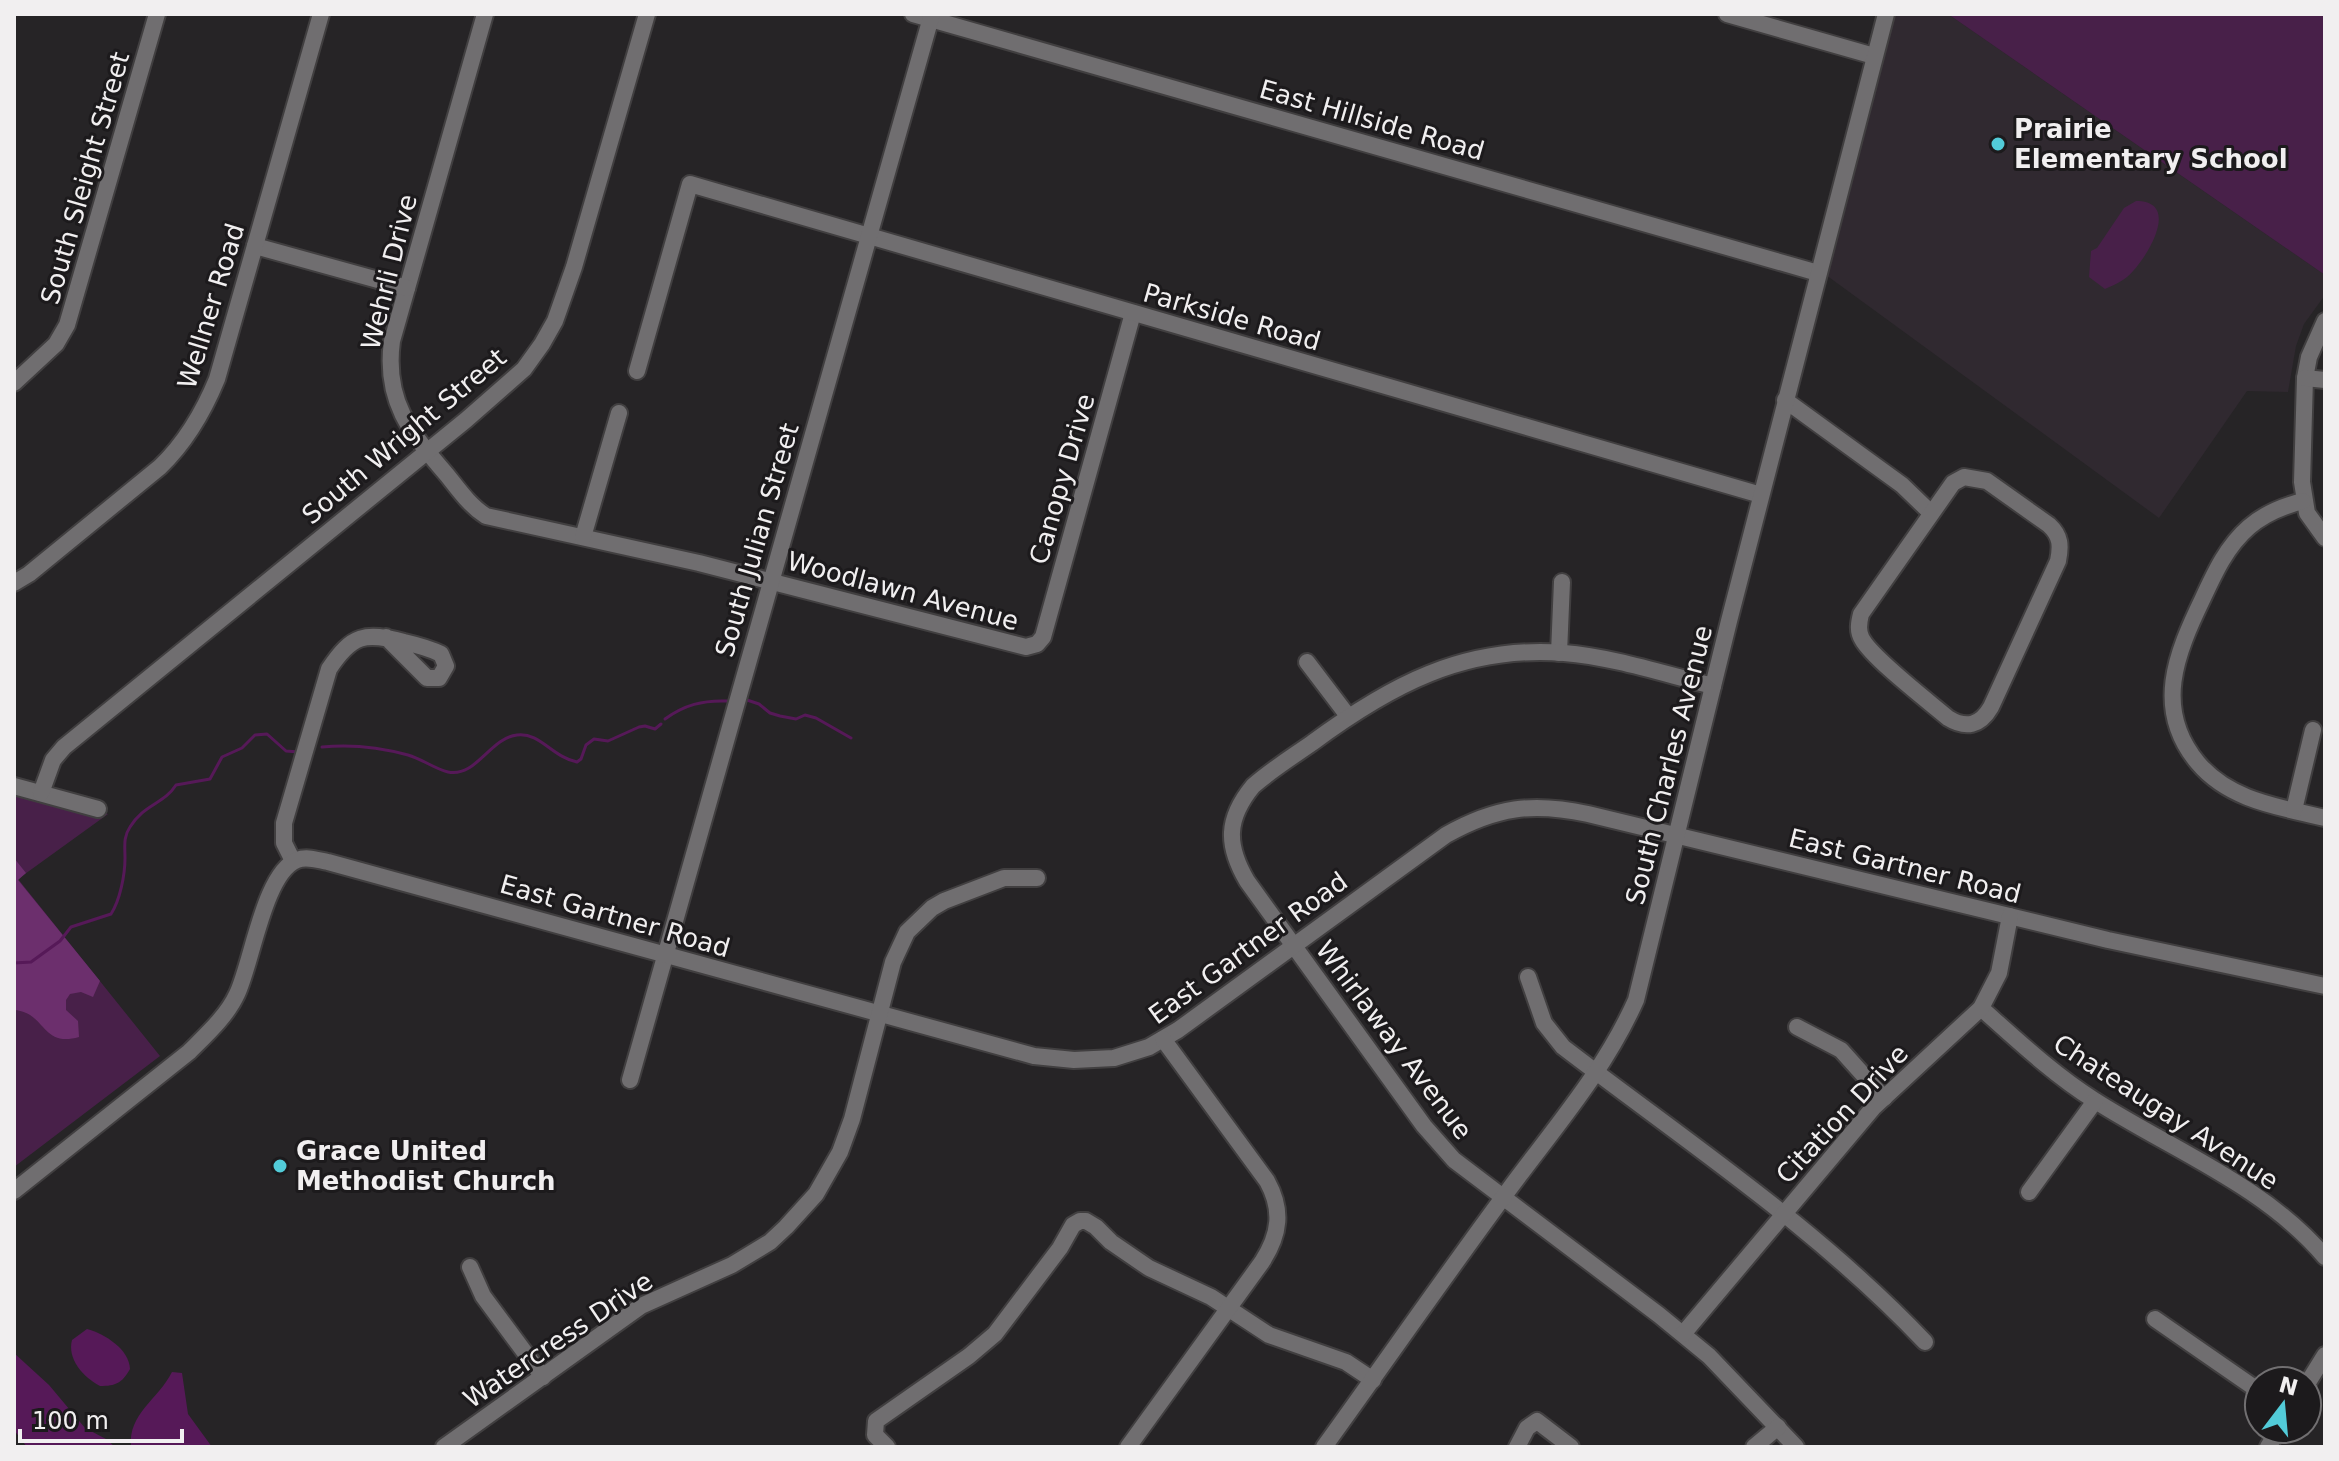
<svg xmlns="http://www.w3.org/2000/svg" width="2339" height="1461" font-family="'DejaVu Sans',sans-serif">
	<rect width="100%" height="100%" fill="#262426"/>
	<polygon fill="#302930" points="1895,14 1948,14 2325,275 2325,295 2304,324 2296,346 2288,392 2247,391 2159,518 1826,275"/>
	<g fill="#482049">
		<polygon points="1948,14 2325,14 2325,275"/>
		<path d="M 2136,201 C 2184,201 2144,263 2127,277 C 2121,282 2112,286 2105,289 L 2089,277 L 2091,251 L 2097,248 L 2124,208 Z"/>
		<polygon points="14,790 108,814 18,879 160,1056 14,1167"/>
	</g>
	<path fill="#6c2f6d" d="M 14,858 L 26,873 L 18,880 L 100,981 L 93,997 L 81,992 L 70,994 L 66,1000 L 66,1010 L 78,1021 L 79,1037 C 41,1048 46,1012 14,1010 Z"/>
	<g fill="#561958">
		<path d="M 87,1329 C 105,1334 129,1349 130,1369 C 122,1383 116,1386 100,1386 C 83,1377 67,1359 72,1340 Z"/>
		<polygon points="14,1353 49,1385 85,1428 106,1439 115,1447 27,1447 14,1430"/>
		<path d="M 172,1372 L 182,1373 L 188,1414 L 212,1447 L 131,1447 C 128,1413 158,1400 172,1372 Z"/>
	</g>
	<g fill="none" stroke-linecap="round" stroke-linejoin="round">
		<g stroke="#561958" stroke-width="3">
			<polyline points="744,699 759,704 770,713 780,716 796,719 805,715 816,718 851,738"/>
			<path d="M 665,719 C 684,705 703,700 727,701"/>
			<path d="M 322,747 C 352,744 379,747 408,755 C 422,759 435,769 448,772 C 476,778 490,738 517,735 C 540,732 552,757 577,762 L 581,759 L 586,745 L 594,739 L 608,741 L 639,727 L 645,726 L 655,729 L 661,724"/>
			<path d="M 14,963 L 31,962 L 60,941 L 71,927 L 111,914 C 120,900 125,875 125,858 C 125,847 123,837 130,827 C 144,804 164,804 176,785 L 210,779 L 222,757 L 242,748 L 255,735 L 267,734 L 286,751 L 299,752"/>
		</g>
		<defs>
			<g id="minor">
				<path d="M 485,14 L 392,341 C 384,401 410,432 447,475 C 459,490 470,506 486,516 L 699,563 L 1026,647 L 1037,644 L 1043,637 L 1133,313"/>
				<polyline points="913,14 1818,273"/>
				<polyline points="1727,14 1874,56"/>
				<polyline points="255,246 407,288"/>
				<polyline points="2325,321 2309,357 2305,378 2302,482 2307,513 2325,538"/>
				<polyline points="637,371 690,184 1761,495"/>
				<polyline points="2305,378 2325,380"/>
				<polyline points="14,383 56,344 67,325 157,14"/>
				<polyline points="1785,400 1902,485 1931,513"/>
				<path d="M 1964,477 L 1987,481 L 2049,525 C 2061,536 2061,546 2058,561 L 1991,707 C 1980,726 1966,729 1948,718 C 1928,701 1872,658 1862,639 C 1857,631 1859,622 1861,614 L 1953,483 Z"/>
				<path d="M 2303,501 C 2283,506 2265,513 2249,527 C 2227,546 2215,572 2203,598 C 2176,654 2153,709 2198,763 C 2230,801 2280,807 2325,818"/>
				<polyline points="583,537 619,413"/>
				<path d="M 14,583 L 29,574 L 160,467 C 186,442 203,413 217,379 L 321,14"/>
				<polyline points="1559,653 1562,582"/>
				<polyline points="1307,662 1348,716"/>
				<path d="M 1713,686 C 1664,674 1613,657 1564,653 C 1464,645 1389,686 1312,743 C 1292,757 1271,770 1253,786 C 1226,819 1226,845 1247,881 L 1424,1126 L 1454,1160 L 1659,1315 L 1709,1356 L 1796,1447"/>
				<polyline points="14,786 98,809"/>
				<polyline points="41,793 53,760 64,747 466,420 524,369 542,344 555,321 574,267 647,14"/>
				<polyline points="2294,810 2313,730"/>
				<path d="M 293,861 L 284,843 L 284,823 L 329,669 C 352,634 365,632 404,642 C 417,645 429,648 441,654 L 446,666 L 439,678 L 427,678 L 386,637"/>
				<path d="M 1528,977 L 1544,1023 L 1563,1047 C 1687,1142 1817,1228 1925,1342"/>
				<path d="M 1981,1008 C 2017,1040 2053,1074 2094,1100 C 2172,1150 2264,1185 2325,1257"/>
				<polyline points="1797,1027 1841,1050 1884,1098"/>
				<polyline points="630,1080 932,14"/>
				<path d="M 14,1191 L 189,1052 C 206,1035 227,1016 237,994 C 252,963 264,873 297,860 C 307,856 317,860 328,862 L 1034,1056 L 1074,1060 L 1114,1058 L 1149,1047 L 1178,1030 L 1446,835 C 1496,807 1532,802 1588,814 L 2108,940 L 2325,986"/>
				<polyline points="2029,1192 2095,1101"/>
				<polyline points="470,1267 483,1296 543,1377"/>
				<polyline points="2155,1319 2259,1391"/>
				<polyline points="1683,1334 1873,1108 1981,1008 1999,973 2010,916"/>
				<polyline points="2307,1384 2325,1355"/>
				<polyline points="444,1447 641,1306 732,1265 770,1242 786,1227 816,1194 840,1152 852,1119 893,962 907,932 932,908 944,901 1004,878 1037,878"/>
				<polyline points="887,1447 875,1435 876,1421 969,1356 995,1334 1060,1248 1073,1225 1080,1221 1086,1221 1096,1227 1111,1242 1149,1268 1211,1297 1269,1335 1346,1362 1373,1380"/>
				<path d="M 1128,1447 L 1262,1262 C 1280,1234 1283,1210 1267,1181 L 1163,1039"/>
				<path d="M 1324,1447 C 1386,1361 1447,1273 1510,1188 C 1555,1127 1605,1070 1636,1000 L 1729,621 L 1886,14"/>
				<polyline points="1517,1447 1527,1428 1537,1421 1571,1447"/>
				<polyline points="1754,1447 1778,1427"/>
				<polyline points="2268,1447 2279,1429"/>
			</g>
		</defs>
		<use href="#minor" stroke="#413f40" stroke-width="20"/>
		<use href="#minor" stroke="#706e70" stroke-width="16"/>
	</g>
	<g fill="#52cbd8" stroke="#1c1a1c" stroke-width="3">
		<circle cx="1998" cy="144" r="8"/>
		<circle cx="280" cy="1166" r="8"/>
	</g>
	<g text-anchor="middle" stroke-width="6" stroke-linejoin="round" paint-order="stroke">
		<g font-size="26" fill="#f1eff0" stroke="#1c1a1c">
			<text transform="translate(1372 120) rotate(16)" y="9">East Hillside Road</text>
			<text transform="translate(85 178) rotate(-74)" y="9">South Sleight Street</text>
			<text transform="translate(389 272) rotate(-76)" y="9">Wehrli Drive</text>
			<text transform="translate(211 306) rotate(-73)" y="9">Wellner Road</text>
			<text transform="translate(1232 317) rotate(16)" y="9">Parkside Road</text>
			<text transform="translate(404 436) rotate(-40)" y="9">South Wright Street</text>
			<text transform="translate(1062 479) rotate(-74)" y="9">Canopy Drive</text>
			<text transform="translate(757 540) rotate(-74)" y="9">South Julian Street</text>
			<text transform="translate(903 591) rotate(15)" y="9">Woodlawn Avenue</text>
			<text transform="translate(1669 765) rotate(-76)" y="9">South Charles Avenue</text>
			<text transform="translate(1905 866) rotate(14)" y="9">East Gartner Road</text>
			<text transform="translate(615 916) rotate(16)" y="9">East Gartner Road</text>
			<text transform="translate(1248 948) rotate(-36)" y="9">East Gartner Road</text>
			<text transform="translate(1394 1040) rotate(53)" y="9">Whirlaway Avenue</text>
			<text transform="translate(2166 1112) rotate(33)" y="9">Chateaugay Avenue</text>
			<text transform="translate(1842 1114) rotate(-47)" y="9">Citation Drive</text>
			<text transform="translate(558 1340) rotate(-34)" y="9">Watercress Drive</text>
		</g>
		<g font-size="26" font-weight="bold" fill="#f1eff0" stroke="#1c1a1c" text-anchor="start">
			<text x="2014" y="138">Prairie<tspan x="2014" dy="30">Elementary School</tspan></text>
			<text x="296" y="1160">Grace United<tspan x="296" dy="30">Methodist Church</tspan></text>
		</g>
	</g>
	<rect width="2339" height="1461" fill="none" stroke="#f1eff0" stroke-width="32"/>
	<g transform="translate(2283 1405) rotate(16)"><circle r="38" fill="#1c1a1c" stroke="#716f71" stroke-width="2"/>
	<path d="M0-6L14 30L0 20L-14 30Z" fill="#52cbd8"/>
	<text y="-12" font-size="22" font-weight="bold" text-anchor="middle" fill="#f1eff0">N</text>
	</g>
	<path d="M20 1429v12h162v-12" fill="none" stroke="#f1eff0" stroke-width="4"/>
	<text x="32" y="1429" font-size="24" fill="#f1eff0" stroke="#1c1a1c" stroke-width="6" paint-order="stroke">100 m</text>
</svg>
